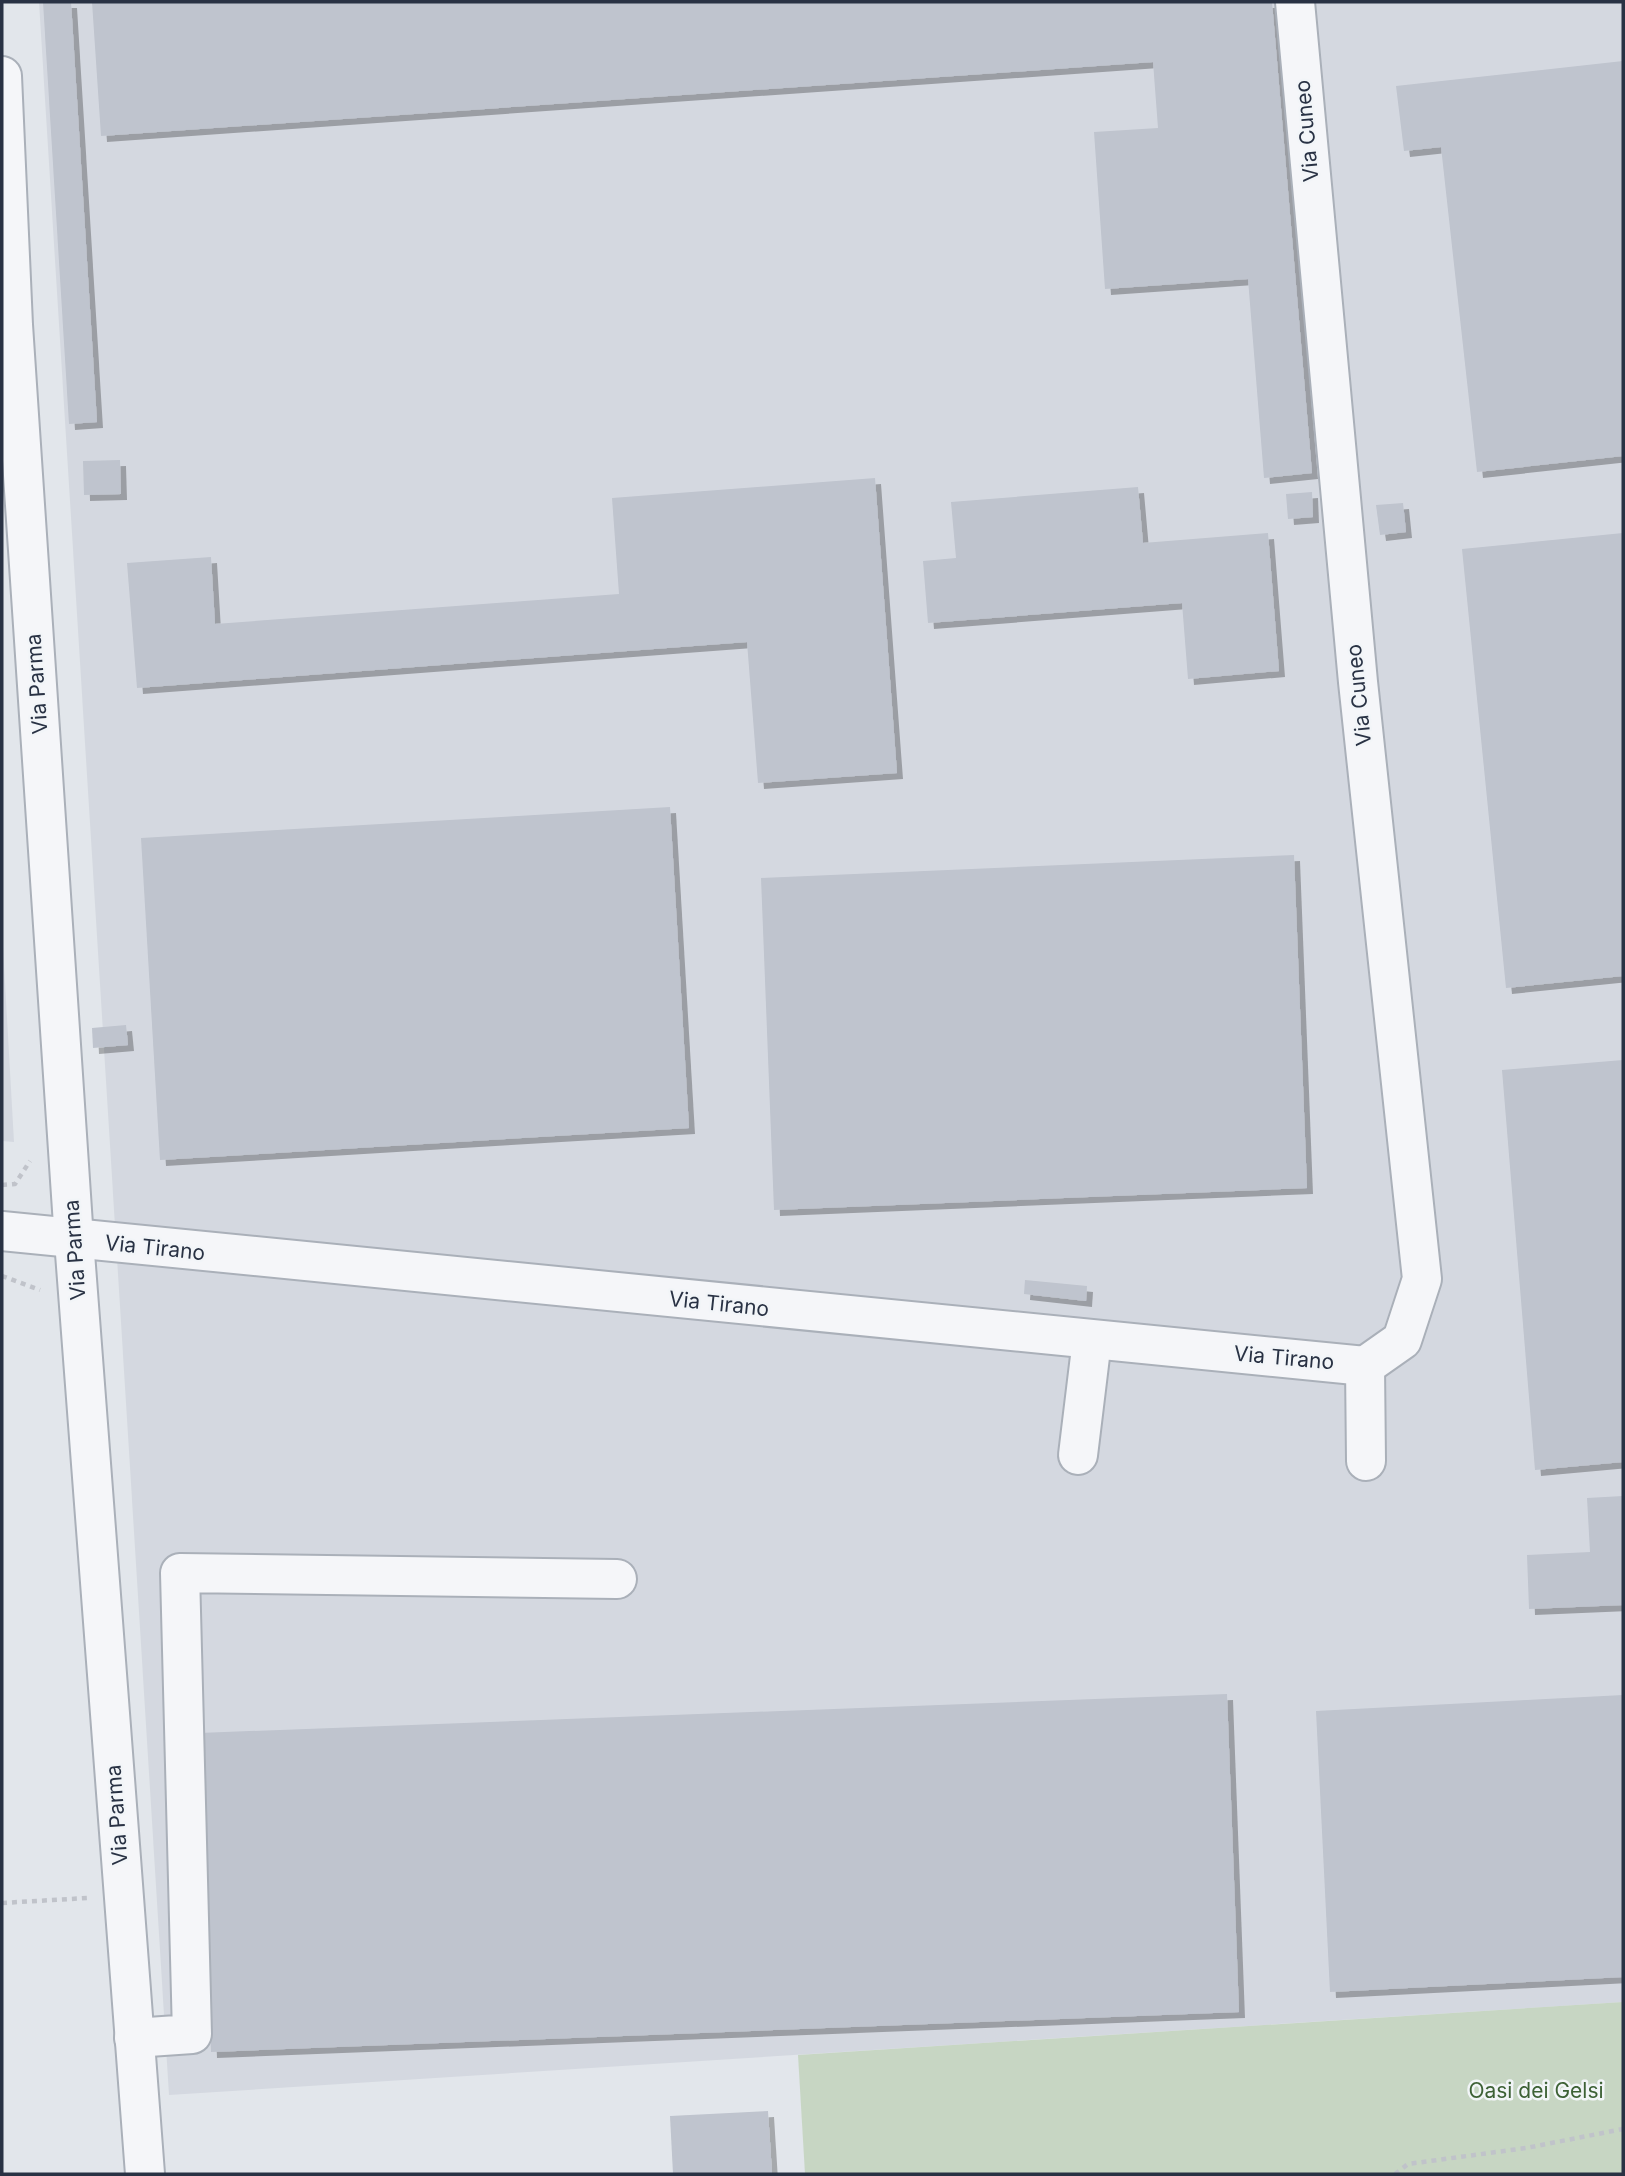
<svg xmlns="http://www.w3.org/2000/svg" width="1625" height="2176" font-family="Inter,sans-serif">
	<defs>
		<filter id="shadow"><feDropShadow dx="6" dy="6" stdDeviation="0" flood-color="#0004"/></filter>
	</defs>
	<rect width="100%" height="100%" fill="#e2e6eb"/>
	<g fill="#d4d8e0">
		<polygon points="39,2 1623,2 1623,2002 169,2095"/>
		<polygon points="2,930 14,1142 2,1141"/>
	</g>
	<polygon fill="#c7d6c3" points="1623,2002 1623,2174 805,2174 798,2055"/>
	<g fill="#bfc4ce" filter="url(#shadow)">
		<polygon points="43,2 71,2 97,422 69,424"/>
		<polygon points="92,2 1272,2 1312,473 1264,478 1248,279 1105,289 1094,132 1158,128 1153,62 101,136"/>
		<polygon points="1623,61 1623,456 1477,472 1441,147 1404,151 1396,86"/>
		<polygon points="120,460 121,494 84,495 83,461"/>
		<polygon points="875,478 897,773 758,783 747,642 137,688 127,563 211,557 215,624 619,594 612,498"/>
		<polygon points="1138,487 1143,543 1268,533 1279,671 1188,679 1182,603 928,623 923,561 956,558 951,502"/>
		<polygon points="1312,492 1313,517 1288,519 1286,494"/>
		<polygon points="1403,503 1406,532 1380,535 1376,505"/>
		<polygon points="1623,533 1623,976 1506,988 1462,549"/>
		<polygon points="670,807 689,1128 160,1160 141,838"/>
		<polygon points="1294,855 1307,1188 774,1210 761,878"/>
		<polygon points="126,1025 128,1045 93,1048 92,1028"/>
		<polygon points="1623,1060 1623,1462 1535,1470 1502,1070"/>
		<polygon points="1025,1280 1087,1286 1086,1301 1024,1294"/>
		<polygon points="1623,1496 1623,1605 1529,1609 1527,1555 1590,1552 1587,1498"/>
		<polygon points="1227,1694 1239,2012 211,2052 199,1733"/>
		<polygon points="1623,1695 1623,1977 1330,1992 1316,1711"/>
		<polygon points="768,2111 772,2174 673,2174 670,2116"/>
	</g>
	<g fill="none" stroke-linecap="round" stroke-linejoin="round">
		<defs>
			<g id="minor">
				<polyline points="1295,2 1358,682 1422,1279 1402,1340 1365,1366"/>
				<polyline points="2,76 13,325 74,1240 145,2174"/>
				<polyline points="2,1231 1365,1366"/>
				<polyline points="1365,1366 1366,1461"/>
				<polyline points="1078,1455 1092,1340"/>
				<polyline points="134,2038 192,2034 180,1573 617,1579"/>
			</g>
		</defs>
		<use href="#minor" stroke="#aab0b9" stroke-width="42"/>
		<g stroke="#c0c3ca" stroke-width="4.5" stroke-dasharray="5 5" stroke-linecap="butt">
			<polyline points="2,1185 15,1184 30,1161"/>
			<polyline points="2,1276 40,1290"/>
			<polyline points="2,1903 87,1898"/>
			<polyline points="1395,2174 1408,2164 1526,2148 1623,2129"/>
		</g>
		<use href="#minor" stroke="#f5f6f9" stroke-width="38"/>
	</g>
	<g text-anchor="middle" stroke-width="5" stroke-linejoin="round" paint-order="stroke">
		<g font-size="21" fill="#293244" stroke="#f2f5f8">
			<text transform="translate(1307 131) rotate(-95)" y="7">Via Cuneo</text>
			<text transform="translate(37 684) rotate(-94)" y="7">Via Parma</text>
			<text transform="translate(1359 695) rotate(-96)" y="7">Via Cuneo</text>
			<text transform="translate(155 1248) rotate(6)" y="7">Via Tirano</text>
			<text transform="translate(75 1250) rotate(-94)" y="7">Via Parma</text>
			<text transform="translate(719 1304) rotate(6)" y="7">Via Tirano</text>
			<text transform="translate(1284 1358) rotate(5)" y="7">Via Tirano</text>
			<text transform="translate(117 1815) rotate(-94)" y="7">Via Parma</text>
		</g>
		<g font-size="21" fill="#3d6135" stroke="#f2f5f8">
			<text x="1536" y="2098">Oasi dei Gelsi</text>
		</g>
	</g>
	<rect width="1625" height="2176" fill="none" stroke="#293244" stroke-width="7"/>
</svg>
